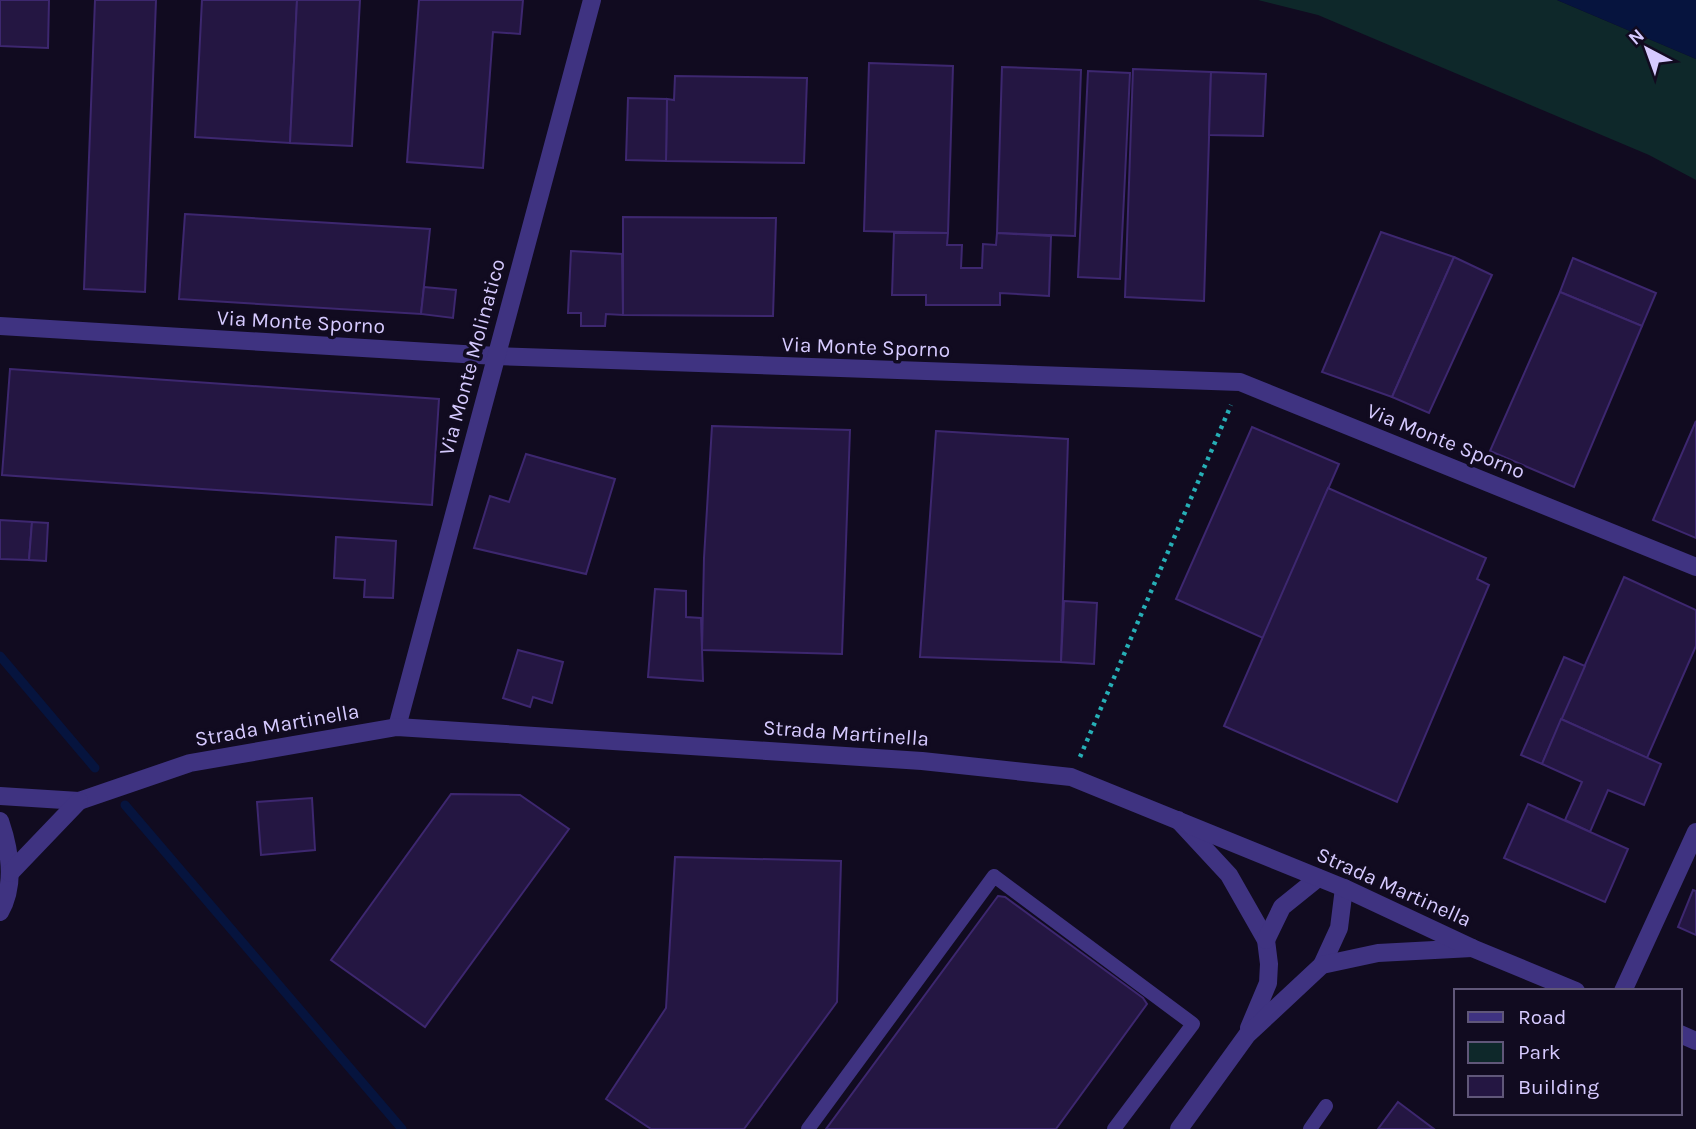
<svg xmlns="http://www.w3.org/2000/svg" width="1696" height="1129" font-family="Karla,sans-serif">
	<rect width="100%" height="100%" fill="#110b20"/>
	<polygon fill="#0e282a" points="1258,0 1557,0 1696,59 1696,180 1649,155 1318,15"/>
	<polygon fill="#06143e" points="1557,0 1696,0 1696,59"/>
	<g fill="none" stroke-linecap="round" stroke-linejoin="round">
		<g stroke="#06143e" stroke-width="9">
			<polyline points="0,656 95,768"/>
			<polyline points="125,805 402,1129"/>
		</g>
	</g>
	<g fill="#241642" stroke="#3d276f" stroke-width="2">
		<polygon points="0,0 49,0 48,48 0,46"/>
		<polygon points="95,0 156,0 145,292 84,289"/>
		<polygon points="202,0 297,0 290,143 195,137"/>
		<polygon points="297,0 360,0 352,146 290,143"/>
		<polygon points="419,0 523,0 520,34 493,32 483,168 407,162"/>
		<polygon points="869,63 953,66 948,233 864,231"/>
		<polygon points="1002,67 1081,70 1075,236 997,233"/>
		<polygon points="1133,69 1211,72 1204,301 1125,297"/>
		<polygon points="1088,71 1130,73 1120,279 1078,277"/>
		<polygon points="1211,72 1266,74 1263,136 1209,135"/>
		<polygon points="675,76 807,78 804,163 666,161 667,99 674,100"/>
		<polygon points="628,98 667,99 666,161 626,160"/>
		<polygon points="185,214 430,229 421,314 179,299"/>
		<polygon points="623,217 776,218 773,316 623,315"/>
		<polygon points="1381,232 1454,257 1392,397 1322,372"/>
		<polygon points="894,233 948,233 947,245 962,245 961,268 982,268 983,244 996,245 997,233 1051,236 1049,296 1000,293 1000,305 926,305 926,295 892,295"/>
		<polygon points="571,251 622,254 623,315 606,314 605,326 581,326 581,313 568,313"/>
		<polygon points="1454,257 1492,275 1429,413 1392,397"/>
		<polygon points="1573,258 1656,293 1642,326 1560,292"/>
		<polygon points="424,287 456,290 453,318 421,314"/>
		<polygon points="1560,292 1642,326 1574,487 1490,451"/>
		<polygon points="10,369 439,399 432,505 2,475"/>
		<polygon points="1696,421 1696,538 1653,520"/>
		<polygon points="712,426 850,430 842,654 702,650 704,558"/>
		<polygon points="1252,427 1339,464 1263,638 1176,599"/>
		<polygon points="936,431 1068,439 1061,662 920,657"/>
		<polygon points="526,454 615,479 586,574 474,548 490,496 509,502"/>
		<polygon points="1328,488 1486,558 1477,579 1489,585 1397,802 1224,726"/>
		<polygon points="0,520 32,522 29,560 0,559"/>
		<polygon points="32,522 48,523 46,561 29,560"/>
		<polygon points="336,537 396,541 393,598 364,597 365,580 334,578"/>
		<polygon points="1624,577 1696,610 1696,646 1647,758 1561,719"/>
		<polygon points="655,589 686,591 686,617 701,618 703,681 648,677"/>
		<polygon points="1064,601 1097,603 1094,664 1061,662"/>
		<polygon points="518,650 563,662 552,703 533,697 530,707 503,698"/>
		<polygon points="1564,657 1585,666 1542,764 1521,755"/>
		<polygon points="1561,719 1661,764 1644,805 1608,790 1590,832 1565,820 1582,782 1542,764"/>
		<polygon points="451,794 520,795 569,829 425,1027 331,960"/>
		<polygon points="312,798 315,850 261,855 257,802"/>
		<polygon points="1528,804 1628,849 1605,902 1504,858"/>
		<polygon points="675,857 841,861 837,1002 744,1129 651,1129 606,1099 666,1008"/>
		<polygon points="1693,890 1696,891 1696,935 1678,927"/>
		<polygon points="998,896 1005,897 1143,998 1147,1004 1056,1129 826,1129"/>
		<polygon points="1398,1102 1434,1129 1378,1129"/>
	</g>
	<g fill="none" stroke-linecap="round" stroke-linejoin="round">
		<polyline stroke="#26afb6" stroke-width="4.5" stroke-dasharray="3.5 5" stroke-linecap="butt" points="1080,757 1231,405"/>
		<g stroke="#3f3381" stroke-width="14">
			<polyline points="808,1129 994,876 1193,1024 1114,1129"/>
			<polyline points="1310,1129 1326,1106"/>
		</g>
		<g stroke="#3f3381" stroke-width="18">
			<polyline points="0,326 496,356 1240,382 1696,567"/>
			<polyline points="397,727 592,0"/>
			<polyline points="1178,820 1229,875 1266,940 1269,964 1268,983 1249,1028"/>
			<polyline points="1266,940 1282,907 1318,878"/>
			<polyline points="1322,965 1339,928 1344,888"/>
			<polyline points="1623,991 1696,832"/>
			<polyline points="1179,1129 1247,1035 1322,965 1378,953 1472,948"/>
		</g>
		<g stroke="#3f3381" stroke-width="18">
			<polyline points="0,796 79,801 190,763 397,727 922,761 1071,777 1344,888 1472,948 1576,991"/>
			<path d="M 0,821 C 10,850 16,884 0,912"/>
			<polyline points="10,873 79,801"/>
			<polyline points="1680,1034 1696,1041"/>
		</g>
	</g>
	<g text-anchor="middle" stroke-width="7" stroke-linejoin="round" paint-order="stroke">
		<g font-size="21" fill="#d6caff" stroke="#110b20">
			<text transform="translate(301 322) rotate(3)" y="7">Via Monte Sporno</text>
			<text transform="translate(866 347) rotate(2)" y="7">Via Monte Sporno</text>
			<text transform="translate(472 357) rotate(-75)" y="7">Via Monte Molinatico</text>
			<text transform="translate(1446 441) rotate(22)" y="7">Via Monte Sporno</text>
			<text transform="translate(277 725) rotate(-10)" y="7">Strada Martinella</text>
			<text transform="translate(846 733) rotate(4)" y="7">Strada Martinella</text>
			<text transform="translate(1394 887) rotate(24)" y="7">Strada Martinella</text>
		</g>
	</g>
	<rect x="1454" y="989" width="228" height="126" fill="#110b20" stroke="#605779" stroke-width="2"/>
	<rect x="1468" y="1012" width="35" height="10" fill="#3f3381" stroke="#605779" stroke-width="2"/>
	<text x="1518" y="1024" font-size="21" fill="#d6caff">Road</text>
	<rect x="1468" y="1042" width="35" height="21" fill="#0e282a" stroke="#605779" stroke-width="2"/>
	<text x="1518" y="1059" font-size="21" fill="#d6caff">Park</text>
	<rect x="1468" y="1076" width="35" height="21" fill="#241642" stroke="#605779" stroke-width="2"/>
	<text x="1518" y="1094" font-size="21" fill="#d6caff">Building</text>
	<g transform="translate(1647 49) rotate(319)" stroke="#110b20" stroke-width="5" paint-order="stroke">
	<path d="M0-5L12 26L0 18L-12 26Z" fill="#d6caff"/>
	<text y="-10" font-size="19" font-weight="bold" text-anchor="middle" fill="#d6caff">N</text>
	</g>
</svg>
